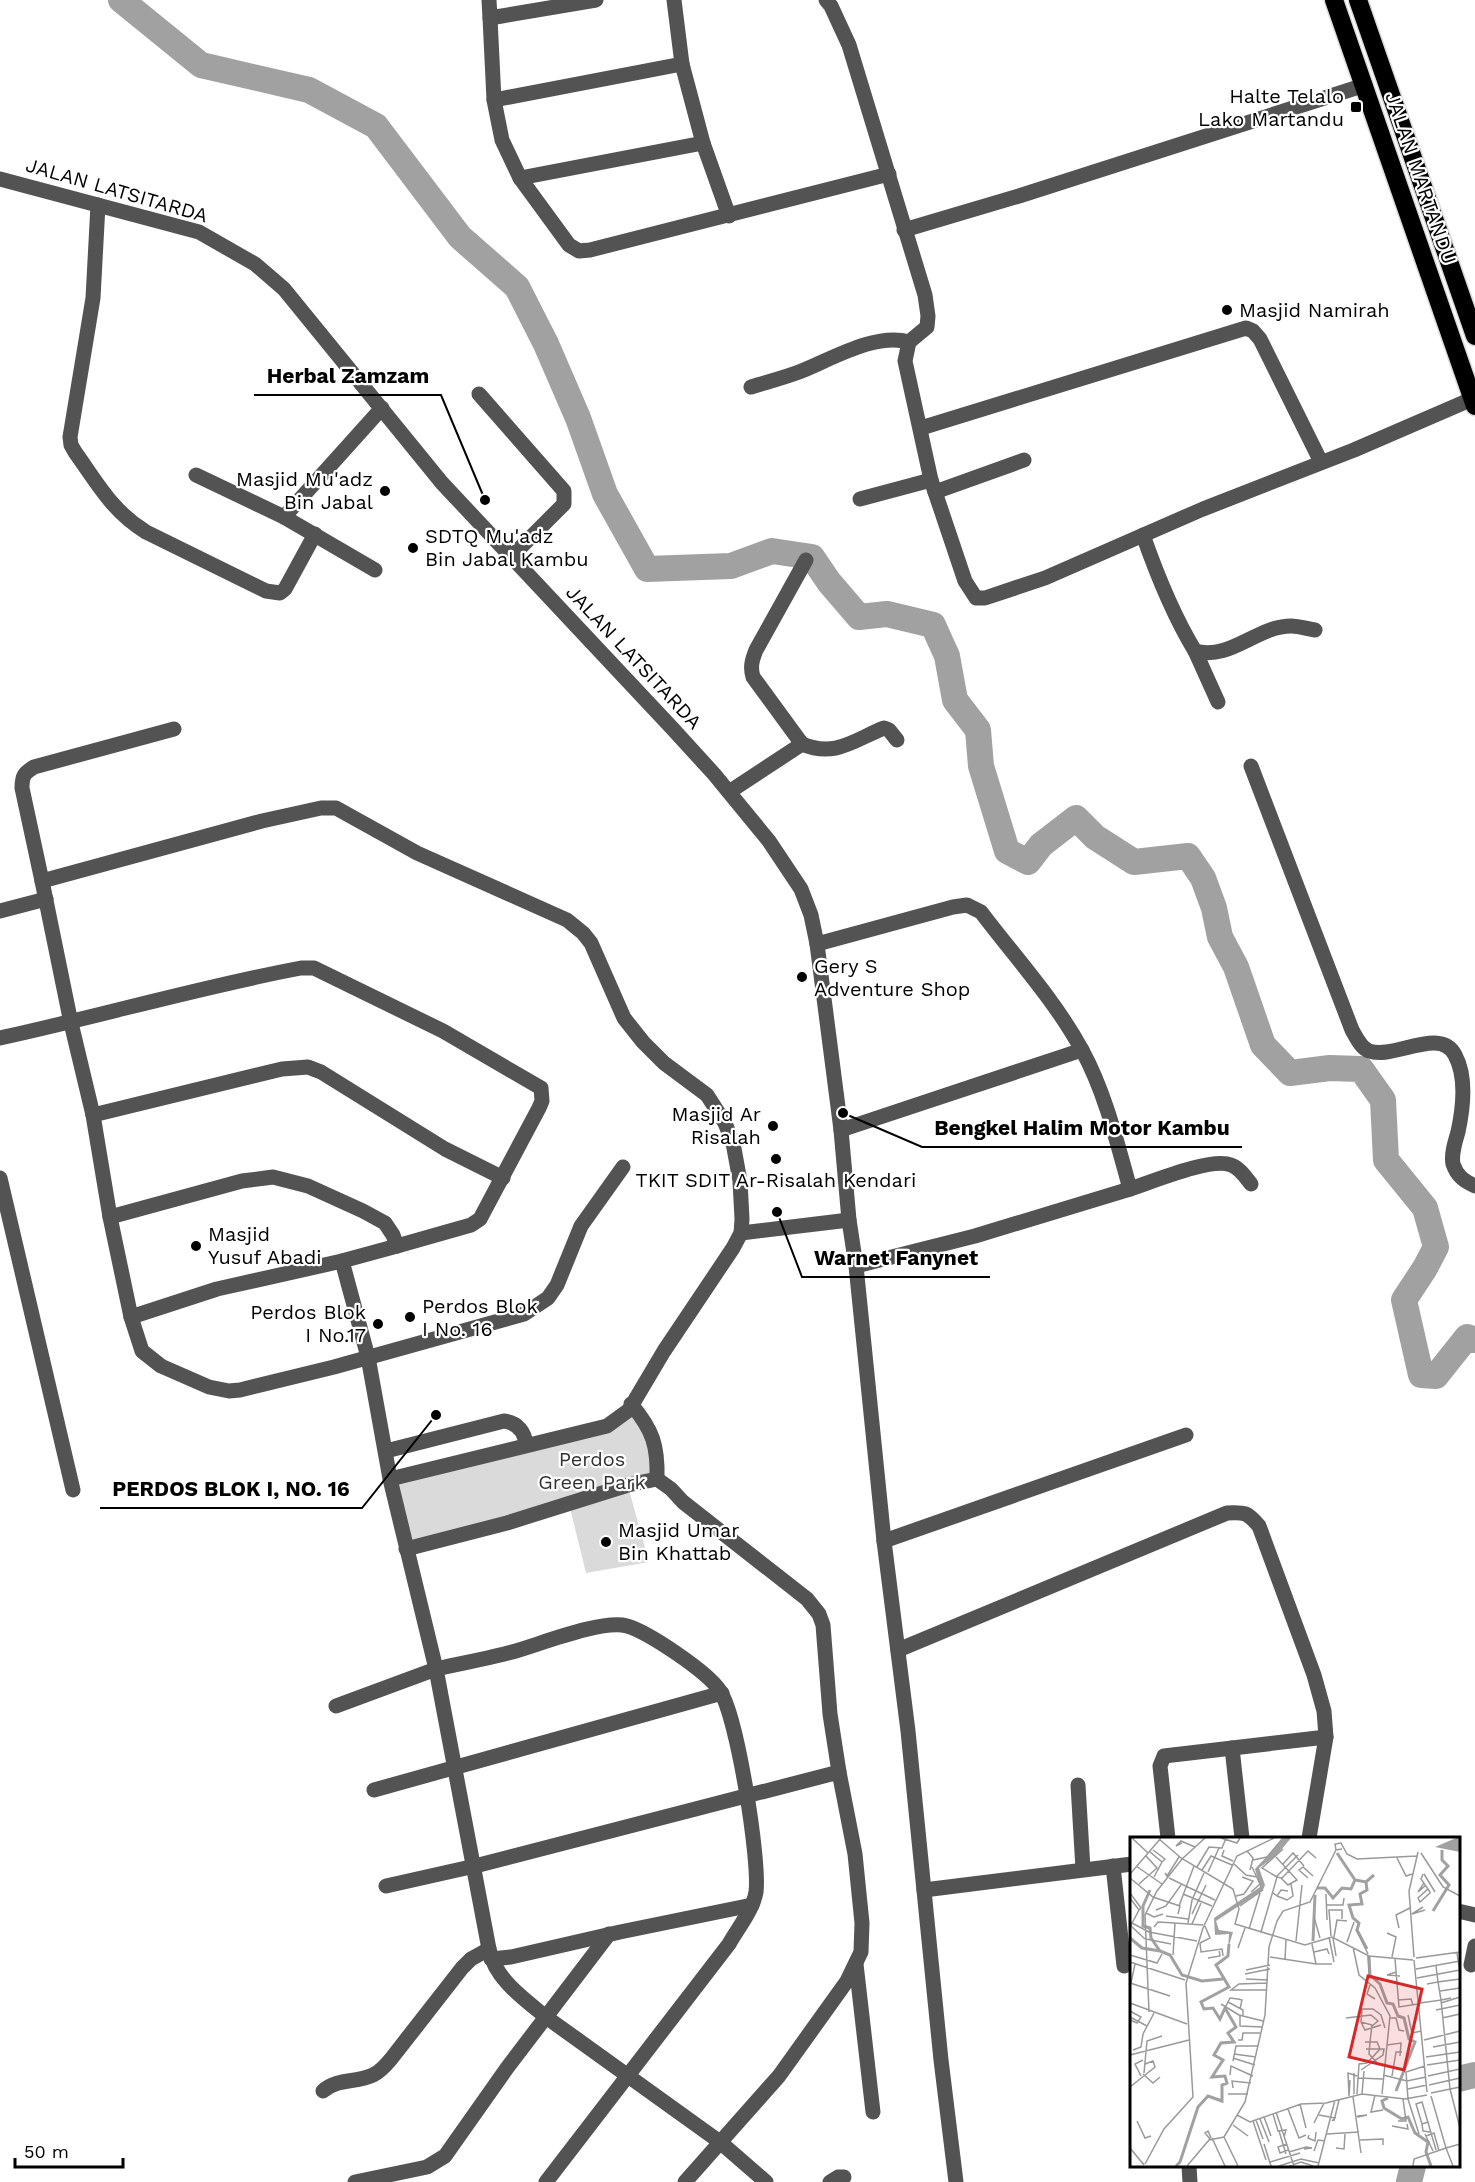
<svg xmlns="http://www.w3.org/2000/svg" width="1475" height="2182" font-family="'Work Sans',sans-serif">
	<rect width="100%" height="100%" fill="#fff"/>
	<polygon fill="#dadada" points="634,1411 651,1431 657,1479 628,1486 649,1562 586,1573 569,1504 406,1549 392,1480"/>
	<g fill="none" stroke-linecap="round" stroke-linejoin="round">
		<g stroke="#a1a1a1" stroke-width="26">
			<polyline points="121,0 201,65 309,90 376,126 460,237 517,287 546,344 578,418 605,494 647,569 731,566 772,551 812,557 829,582 859,617 887,614 933,625 947,656 955,700 978,730 981,766 1007,851 1028,862 1041,845 1076,818 1095,837 1134,862 1188,856 1203,878 1214,908 1220,937 1236,967 1263,1045 1290,1073 1330,1068 1361,1069 1383,1100 1386,1160 1425,1208 1436,1247 1425,1268 1404,1300 1421,1375 1436,1376 1467,1337 1475,1340"/>
			<polyline points="1458,2079 1475,2075"/>
			<polyline points="1409,2182 1413,2166"/>
		</g>
		<defs>
			<g id="highway">
				<polyline points="1334,0 1475,406"/>
				<polyline points="1358,0 1475,336"/>
			</g>
		</defs>
		<use href="#highway" stroke="#dbdbdb" stroke-width="21"/>
		<g stroke="#535353" stroke-width="15">
			<polyline points="489,0 490,18 596,0"/>
			<polyline points="826,0 831,6 849,45 925,295 928,316 927,327 909,342 905,361 931,480 965,581 976,598 985,598 1045,578 1203,509 1354,450 1472,399"/>
			<polyline points="490,18 494,100 682,64 674,0"/>
			<polyline points="494,100 502,140 520,178 703,143 682,64"/>
			<polyline points="703,143 729,216"/>
			<polyline points="520,178 569,245 579,251 590,250 889,174"/>
			<polyline points="0,179 199,232 255,264 284,289 442,483 672,728 714,774 769,841 801,889 811,915 817,944 841,1130 849,1220 856,1266 884,1541 908,1731 941,2060 956,2182"/>
			<path d="M 98,205 L 93,298 L 70,437 L 71,445 L 75,452 C 98,484 112,511 146,532 L 266,591 L 280,593 L 285,589 L 315,534"/>
			<polyline points="904,230 1019,196 1365,85"/>
			<path d="M 751,387 C 767,382 783,378 799,372 C 830,360 875,332 909,342"/>
			<polyline points="479,394 564,491 564,504 512,556"/>
			<polyline points="921,428 1246,328 1253,331 1260,339 1321,462"/>
			<polyline points="196,475 284,517 382,408"/>
			<polyline points="935,492 1024,460"/>
			<polyline points="860,499 931,480"/>
			<polyline points="284,517 375,570"/>
			<path d="M 1143,535 C 1157,575 1173,615 1195,651 C 1230,661 1257,626 1291,626 C 1299,626 1308,629 1315,630"/>
			<path d="M 806,560 L 756,650 C 752,660 750,667 753,677 L 802,744 C 835,758 854,740 884,728 L 889,730 L 897,740"/>
			<polyline points="1195,651 1218,702"/>
			<path d="M 1251,766 L 1352,1030 C 1356,1037 1361,1048 1369,1051 C 1394,1060 1440,1026 1455,1055 C 1467,1077 1463,1109 1458,1132 C 1455,1142 1451,1154 1453,1164 C 1457,1176 1464,1181 1475,1186"/>
			<polyline points="729,792 802,744"/>
			<path d="M 42,881 L 22,788 C 22,776 24,773 34,767 L 174,729"/>
			<polyline points="0,911 46,899"/>
			<path d="M 817,944 L 953,907 L 967,905 L 981,912 C 1015,957 1054,999 1082,1050 C 1105,1092 1117,1142 1130,1189 C 1152,1182 1211,1157 1231,1165 C 1240,1168 1246,1178 1251,1184"/>
			<path d="M 0,1038 C 101,1016 200,987 301,968 L 314,968 L 443,1031 L 541,1088 L 542,1101 L 539,1108 L 480,1219 L 471,1225 L 397,1246"/>
			<polyline points="93,1115 282,1069 308,1067 321,1072 445,1149 503,1178"/>
			<polyline points="841,1130 1082,1050"/>
			<polyline points="0,1178 73,1490"/>
			<polyline points="110,1217 131,1317 142,1351 161,1366 209,1387 229,1391 240,1390 334,1367 524,1314 548,1298 557,1285 581,1226 623,1167"/>
			<polyline points="741,1233 849,1220"/>
			<polyline points="856,1266 975,1236 1130,1189"/>
			<polyline points="131,1317 217,1289 342,1261"/>
			<path d="M 631,1404 C 653,1430 658,1446 657,1479"/>
			<path d="M 386,1451 L 504,1421 C 518,1423 525,1432 526,1445"/>
			<path d="M 390,1479 L 607,1426 L 629,1410 L 664,1351 L 733,1248 L 741,1233 L 742,1219 L 740,1181 L 733,1143 L 725,1123 L 707,1095 L 664,1063 L 643,1042 L 624,1018 L 591,943 L 583,933 L 567,920 L 417,853 L 336,808 L 321,808 L 262,821 L 42,881 L 71,1023 L 93,1115 L 110,1217 L 242,1181 L 273,1177 L 308,1186 L 363,1211 L 385,1223 L 393,1235 L 397,1246 L 342,1261 L 368,1357 L 390,1479 L 436,1669 C 461,1663 487,1659 512,1652 C 538,1645 602,1619 627,1626 C 648,1632 708,1672 720,1691 C 737,1716 760,1860 756,1892 C 753,1910 738,1928 729,1944 L 546,2182"/>
			<polyline points="884,1541 1186,1435"/>
			<polyline points="406,1549 507,1523 628,1485 657,1479 671,1489 683,1502 807,1599 819,1614 823,1625 830,1714 839,1772"/>
			<path d="M 898,1650 L 1227,1513 C 1245,1512 1247,1512 1259,1526 L 1314,1675 L 1324,1711 L 1326,1737 L 1309,1838"/>
			<path d="M 336,1706 L 436,1669 L 489,1949 C 495,1979 523,1998 546,2017 L 720,2142 L 766,2182"/>
			<polyline points="1232,1748 1242,1838"/>
			<polyline points="1078,1785 1083,1869"/>
			<polyline points="374,1790 722,1693"/>
			<polyline points="1168,1838 1160,1766 1164,1756 1326,1737"/>
			<polyline points="1113,1866 1124,1966"/>
			<polyline points="386,1886 475,1866 839,1772 855,1854 862,1923 861,1952 847,1981 779,2076 685,2182"/>
			<polyline points="924,1890 1132,1864"/>
			<polyline points="1458,1911 1475,1915"/>
			<polyline points="491,1959 511,1957 620,1932 752,1905"/>
			<polyline points="856,1964 873,2112"/>
			<polyline points="1471,1965 1475,1946"/>
			<path d="M 323,2091 C 337,2078 357,2083 373,2075 C 380,2072 386,2065 391,2059 L 462,1968 L 471,1959 L 489,1949"/>
			<polyline points="1189,2166 1190,2182"/>
			<polyline points="355,2182 427,2167 445,2156 507,2068 609,1934"/>
			<polyline points="830,2182 838,2177 844,2177"/>
		</g>
		<use href="#highway" stroke="#000" stroke-width="18"/>
	</g>
	<g fill="#000" stroke="#fff" stroke-width="2">
		<rect x="1350" y="101" width="12" height="12" rx="3"/>
		<circle cx="1227" cy="310" r="6"/>
		<circle cx="385" cy="491" r="6"/>
		<circle cx="413" cy="548" r="6"/>
		<circle cx="802" cy="977" r="6"/>
		<circle cx="773" cy="1126" r="6"/>
		<circle cx="776" cy="1159" r="6"/>
		<circle cx="196" cy="1246" r="6"/>
		<circle cx="410" cy="1317" r="6"/>
		<circle cx="378" cy="1324" r="6"/>
		<circle cx="606" cy="1542" r="6"/>
	</g>
	<g text-anchor="middle" stroke-width="4.5" stroke-linejoin="round" paint-order="stroke">
		<g font-size="20" fill="#000" stroke="#fff" text-anchor="start">
			<text x="1344" y="103" text-anchor="end">Halte Telalo<tspan x="1344" dy="23">Lako Martandu</tspan></text>
			<text x="1239" y="317">Masjid Namirah</text>
			<text x="373" y="486" text-anchor="end">Masjid Mu'adz<tspan x="373" dy="23">Bin Jabal</tspan></text>
			<text x="425" y="543">SDTQ Mu'adz<tspan x="425" dy="23">Bin Jabal Kambu</tspan></text>
			<text x="814" y="973">Gery S<tspan x="814" dy="23">Adventure Shop</tspan></text>
			<text x="761" y="1121" text-anchor="end">Masjid Ar<tspan x="761" dy="23">Risalah</tspan></text>
			<text x="776" y="1187" text-anchor="middle">TKIT SDIT Ar-Risalah Kendari</text>
			<text x="208" y="1241">Masjid<tspan x="208" dy="23">Yusuf Abadi</tspan></text>
			<text x="422" y="1313">Perdos Blok<tspan x="422" dy="23">I No. 16</tspan></text>
			<text x="366" y="1319" text-anchor="end">Perdos Blok<tspan x="366" dy="23">I No.17</tspan></text>
			<text x="618" y="1537">Masjid Umar<tspan x="618" dy="23">Bin Khattab</tspan></text>
		</g>
		<g font-size="20" fill="#000" stroke="#fff">
			<text transform="translate(1421 178) rotate(71)" y="7">JALAN MARTANDU</text>
			<text transform="translate(117 190) rotate(16)" y="7">JALAN LATSITARDA</text>
			<text transform="translate(634 657) rotate(47)" y="7">JALAN LATSITARDA</text>
		</g>
		<g font-size="20" fill="#313131" stroke="#fff">
			<text x="592" y="1466">Perdos<tspan x="592" dy="23">Green Park</tspan></text>
		</g>
	</g>
	<g transform="translate(1130 1837)">
		<rect width="330" height="330" fill="#fff"/>
		<path d="M 154,1 L 161,1 L 146,19 L 129,31 L 135,48 L 133,53 L 86,84 L 89,93 L 103,95 L 98,112 L 99,97 L 85,98 L 84,81 L 130,50 L 125,32 ZM 330,1 L 330,15 L 305,10 L 326,1 Z" fill="#a1a1a1"/>
		<path fill="none" stroke="#a1a1a1" stroke-width="3" d="M 207,16 L 225,43M 236,45 L 237,53 L 230,57 L 232,67 L 219,68 L 223,81 L 229,86 L 227,93 L 237,112M 187,51 L 195,51 L 203,61 L 212,51 L 221,52 L 225,43 L 236,45 L 244,38M 20,53 L 13,69 L 13,89 L 20,91 L 21,101 L 30,114 L 40,118 L 52,138 L 72,144 L 93,142M 303,74 L 319,48 L 310,38 L 318,29 L 312,23 L 312,13M 0,101 L 12,111 L 30,114M 183,104 L 185,58M 239,119 L 240,138 L 250,147 L 257,166 L 263,167 L 268,179 L 274,181 L 279,202 L 285,205 L 266,254M 258,261 L 252,264 L 254,271 L 272,282 L 278,280 L 285,296 L 298,305 L 296,315 L 301,329M 46,329 L 50,325 L 68,270 L 78,259 L 92,264 L 92,248 L 97,246 L 95,239 L 82,240 L 93,223 L 84,218 L 91,206 L 104,205 L 98,196 L 106,190 L 95,171 L 90,182 L 83,171 L 74,172 L 71,165 L 99,150 L 86,128 L 98,119 L 99,107"/>
		<path fill="none" stroke="#999" stroke-width="1.5" d="M 2,1 L 18,16M 91,1 L 107,6 L 110,1M 29,2 L 51,21 L 103,52 L 109,72 L 105,87 L 175,108 L 202,100 L 239,119 L 283,123M 52,6 L 46,9 L 51,4 L 65,10M 212,12 L 206,13 L 205,7 L 211,6 L 217,17 L 227,22 L 287,19M 23,13 L 35,22 L 32,25M 94,13 L 92,19 L 103,24M 117,14 L 123,21 L 120,33M 20,15 L 32,25 L 24,40M 291,16 L 313,50 L 330,59M 146,20 L 167,43 L 158,48 L 151,41M 267,21 L 276,39 L 282,37M 123,23 L 137,20 L 153,1M 104,27 L 116,38 L 127,40M 153,27 L 163,16 L 174,29M 6,29 L 32,47M 67,30 L 79,10 L 92,11 L 96,1M 72,33 L 81,19 L 102,28M 78,35 L 89,11M 35,36 L 37,39 L 49,20M 0,37 L 31,1M 293,37 L 291,42 L 300,55 L 300,56 L 290,65 L 288,61 L 298,52M 294,37 L 305,55M 147,39 L 168,18M 147,40 L 132,31 L 153,12M 0,41 L 23,60 L 50,69 L 48,77M 39,41 L 85,63M 178,41 L 169,33 L 173,30 L 183,39M 294,46 L 288,55 L 295,49M 9,47 L 27,31 L 16,19M 121,55 L 130,47 L 122,30M 142,55 L 147,59 L 151,53 L 158,54M 0,56 L 11,71 L 9,73M 53,57 L 82,69M 196,57 L 197,83M 106,59 L 114,57 L 123,44 L 112,40M 147,59 L 157,63 L 163,59 L 161,47M 0,61 L 9,73 L 0,90M 196,68 L 213,68 L 214,61M 49,69 L 64,29M 110,69 L 133,53M 293,70 L 282,77 L 295,73M 26,73 L 36,69 L 51,48M 16,76 L 24,80 L 33,77M 62,77 L 76,48M 36,79 L 58,82M 184,80 L 190,101M 0,85 L 19,95 L 67,104M 58,86 L 62,63 L 74,36M 62,87 L 71,66M 1,89 L 15,102M 24,90 L 28,85 L 45,86M 269,91 L 266,78 L 280,71M 119,92 L 130,56M 226,92 L 238,117M 131,95 L 147,40 L 152,41 L 178,14 L 186,21M 257,96 L 266,100 L 262,120M 201,99 L 199,73 L 212,73 L 212,82M 199,100 L 204,125M 204,100 L 207,83 L 217,84M 203,101 L 206,119M 16,102 L 41,107M 166,104 L 172,48M 217,105 L 224,85M 70,106 L 71,115 L 92,112 L 93,119M 70,106 L 80,101 L 75,89M 182,107 L 186,127 L 202,127M 223,110 L 229,138 L 245,151 L 260,179 L 252,257M 108,111 L 115,91M 184,115 L 197,112 L 199,117M 327,116 L 330,137M 0,118 L 27,126 L 32,117M 43,118 L 45,86 L 73,88M 238,119 L 239,138M 140,120 L 186,127M 284,120 L 279,54 L 288,15M 78,121 L 90,119 L 89,112M 286,121 L 330,115M 155,122 L 156,103M 265,122 L 269,170 L 288,167M 284,123 L 297,255M 0,125 L 55,143M 286,132 L 330,124M 116,133 L 140,128M 266,135 L 257,138 L 270,139M 115,137 L 140,132M 287,141 L 330,133M 116,142 L 138,143M 0,146 L 40,159M 1,146 L 5,127M 297,147 L 308,145 L 306,129M 240,148 L 237,157 L 245,162M 137,153 L 101,153 L 109,147 L 137,146M 310,154 L 330,151M 321,161 L 311,163 L 308,145 L 330,142M 268,163 L 281,162 L 283,168M 98,165 L 113,173 L 113,179M 0,166 L 57,187M 290,166 L 311,163 L 320,252 L 330,291M 311,166 L 330,160M 91,167 L 109,178 L 133,184M 96,169 L 100,161 L 108,162 L 112,163 L 110,172M 306,173 L 330,168M 19,175 L 15,78 L 27,54 L 52,22 L 75,1M 278,178 L 282,196 L 291,194M 110,179 L 110,189 L 132,190M 0,180 L 17,189M 216,181 L 241,178 L 248,184 L 242,189M 260,181 L 266,181 L 269,193 L 274,194M 312,181 L 330,177M 0,183 L 7,186 L 11,180 L 0,174M 231,185 L 235,193 L 251,188M 108,203 L 112,203 L 113,196 L 130,196M 294,203 L 330,194M 235,205 L 240,205 L 239,217 L 249,228M 257,208 L 271,206 L 270,219M 303,210 L 330,205M 3,213 L 11,210 L 13,197 L 24,176M 104,217 L 126,220M 0,218 L 59,203M 296,220 L 330,215M 103,221 L 125,228M 103,224 L 106,209 L 128,209M 297,228 L 330,223M 231,233 L 253,218 L 254,212 L 236,212M 14,236 L 17,204 L 32,199M 224,236 L 224,257M 13,237 L 23,246 L 30,240M 100,238 L 101,229 L 123,239M 253,238 L 277,244 L 296,240M 11,239 L 5,227 L 13,223M 262,239 L 266,215 L 272,215M 298,239 L 330,232M 228,241 L 253,242M 220,243 L 219,259 L 218,236 L 227,239M 299,248 L 330,241M 0,250 L 25,230 L 23,224 L 15,227M 103,251 L 102,244 L 121,246M 278,252 L 297,248M 301,256 L 330,250M 98,257 L 118,257M 227,257 L 229,227 L 237,226 L 250,212 L 247,205 L 240,205 L 242,188 L 231,185 L 232,172 L 243,172 L 251,178 L 255,191M 232,257 L 234,234M 245,258 L 241,275 L 253,273M 223,260 L 231,316M 170,267 L 176,291M 158,272 L 169,301 L 176,298M 146,275 L 164,329M 143,277 L 148,294 L 156,293 L 154,300M 107,278 L 120,285 L 171,267 L 196,266 L 232,257 L 275,262 L 297,258M 189,278 L 205,281 L 202,284M 134,280 L 141,299M 227,280 L 228,279 L 237,278 L 228,280M 130,282 L 139,305M 126,283 L 133,302M 7,284 L 15,301 L 21,299M 123,284 L 136,323M 204,284 L 209,263M 268,284 L 276,284 L 273,262M 298,285 L 292,287 L 293,294 L 300,295M 184,286 L 194,266M 292,287 L 286,267 L 292,265 L 306,313M 103,288 L 118,299M 262,289 L 278,292 L 277,287M 149,294 L 156,317M 197,297 L 229,295M 289,297 L 278,262 L 276,235 L 295,229M 295,297 L 303,314M 179,298 L 178,301 L 185,304 L 186,295M 296,299 L 304,296 L 309,314M 94,300 L 108,329M 82,301 L 95,329M 80,302 L 75,296 L 78,294 L 81,301M 230,303 L 253,302 L 253,308M 134,307 L 141,329M 157,307 L 148,310 L 150,316 L 158,313M 0,311 L 14,328 L 12,325M 206,311 L 214,312 L 215,297M 184,314 L 188,303 L 195,304M 159,315 L 176,310 L 182,311 L 174,312M 140,325 L 170,316M 15,327 L 34,292 L 63,260 L 56,146 L 73,91 L 107,19 L 144,1M 57,329 L 79,303 L 94,300 L 115,265 L 135,178 L 139,110 L 147,84 L 153,74 L 180,65 L 206,13M 149,329 L 171,322 L 189,326M 159,329 L 171,325 L 183,329M 188,329 L 205,263M 283,329 L 284,322 L 316,311 L 301,259M 323,329 L 316,311 L 330,307"/>
		<path fill="#d62828" fill-opacity="0.15" stroke="#d62828" stroke-width="3" d="M 238,139 L 292,152 L 274,233 L 219,220 Z"/>
		<rect width="330" height="330" fill="none" stroke="#000" stroke-width="3"/>
	</g>
	<path fill="none" stroke="#000" stroke-width="2" d="M485 500L441 395H254M843 1113L922 1147H1242M777 1212L802 1277H990M436 1415L362 1508H100"/>
	<g fill="#000" stroke="#fff" stroke-width="2">
		<circle cx="485" cy="500" r="6"/>
		<circle cx="843" cy="1113" r="6"/>
		<circle cx="777" cy="1212" r="6"/>
		<circle cx="436" cy="1415" r="6"/>
	</g>
	<g font-size="21" text-anchor="middle" font-weight="bold" fill="#000" stroke="#fff" stroke-width="4.5" stroke-linejoin="round" paint-order="stroke">
		<text x="348" y="383">Herbal Zamzam</text>
		<text x="1082" y="1135">Bengkel Halim Motor Kambu</text>
		<text x="896" y="1265">Warnet Fanynet</text>
		<text x="231" y="1496">PERDOS BLOK I, NO. 16</text>
	</g>
	<path d="M15 2158v9h108v-9" fill="none" stroke="#000000" stroke-width="3"/>
	<text x="24" y="2158" font-size="18" fill="#000000" stroke="#ffffff" stroke-width="4.5" paint-order="stroke">50 m</text>
</svg>
